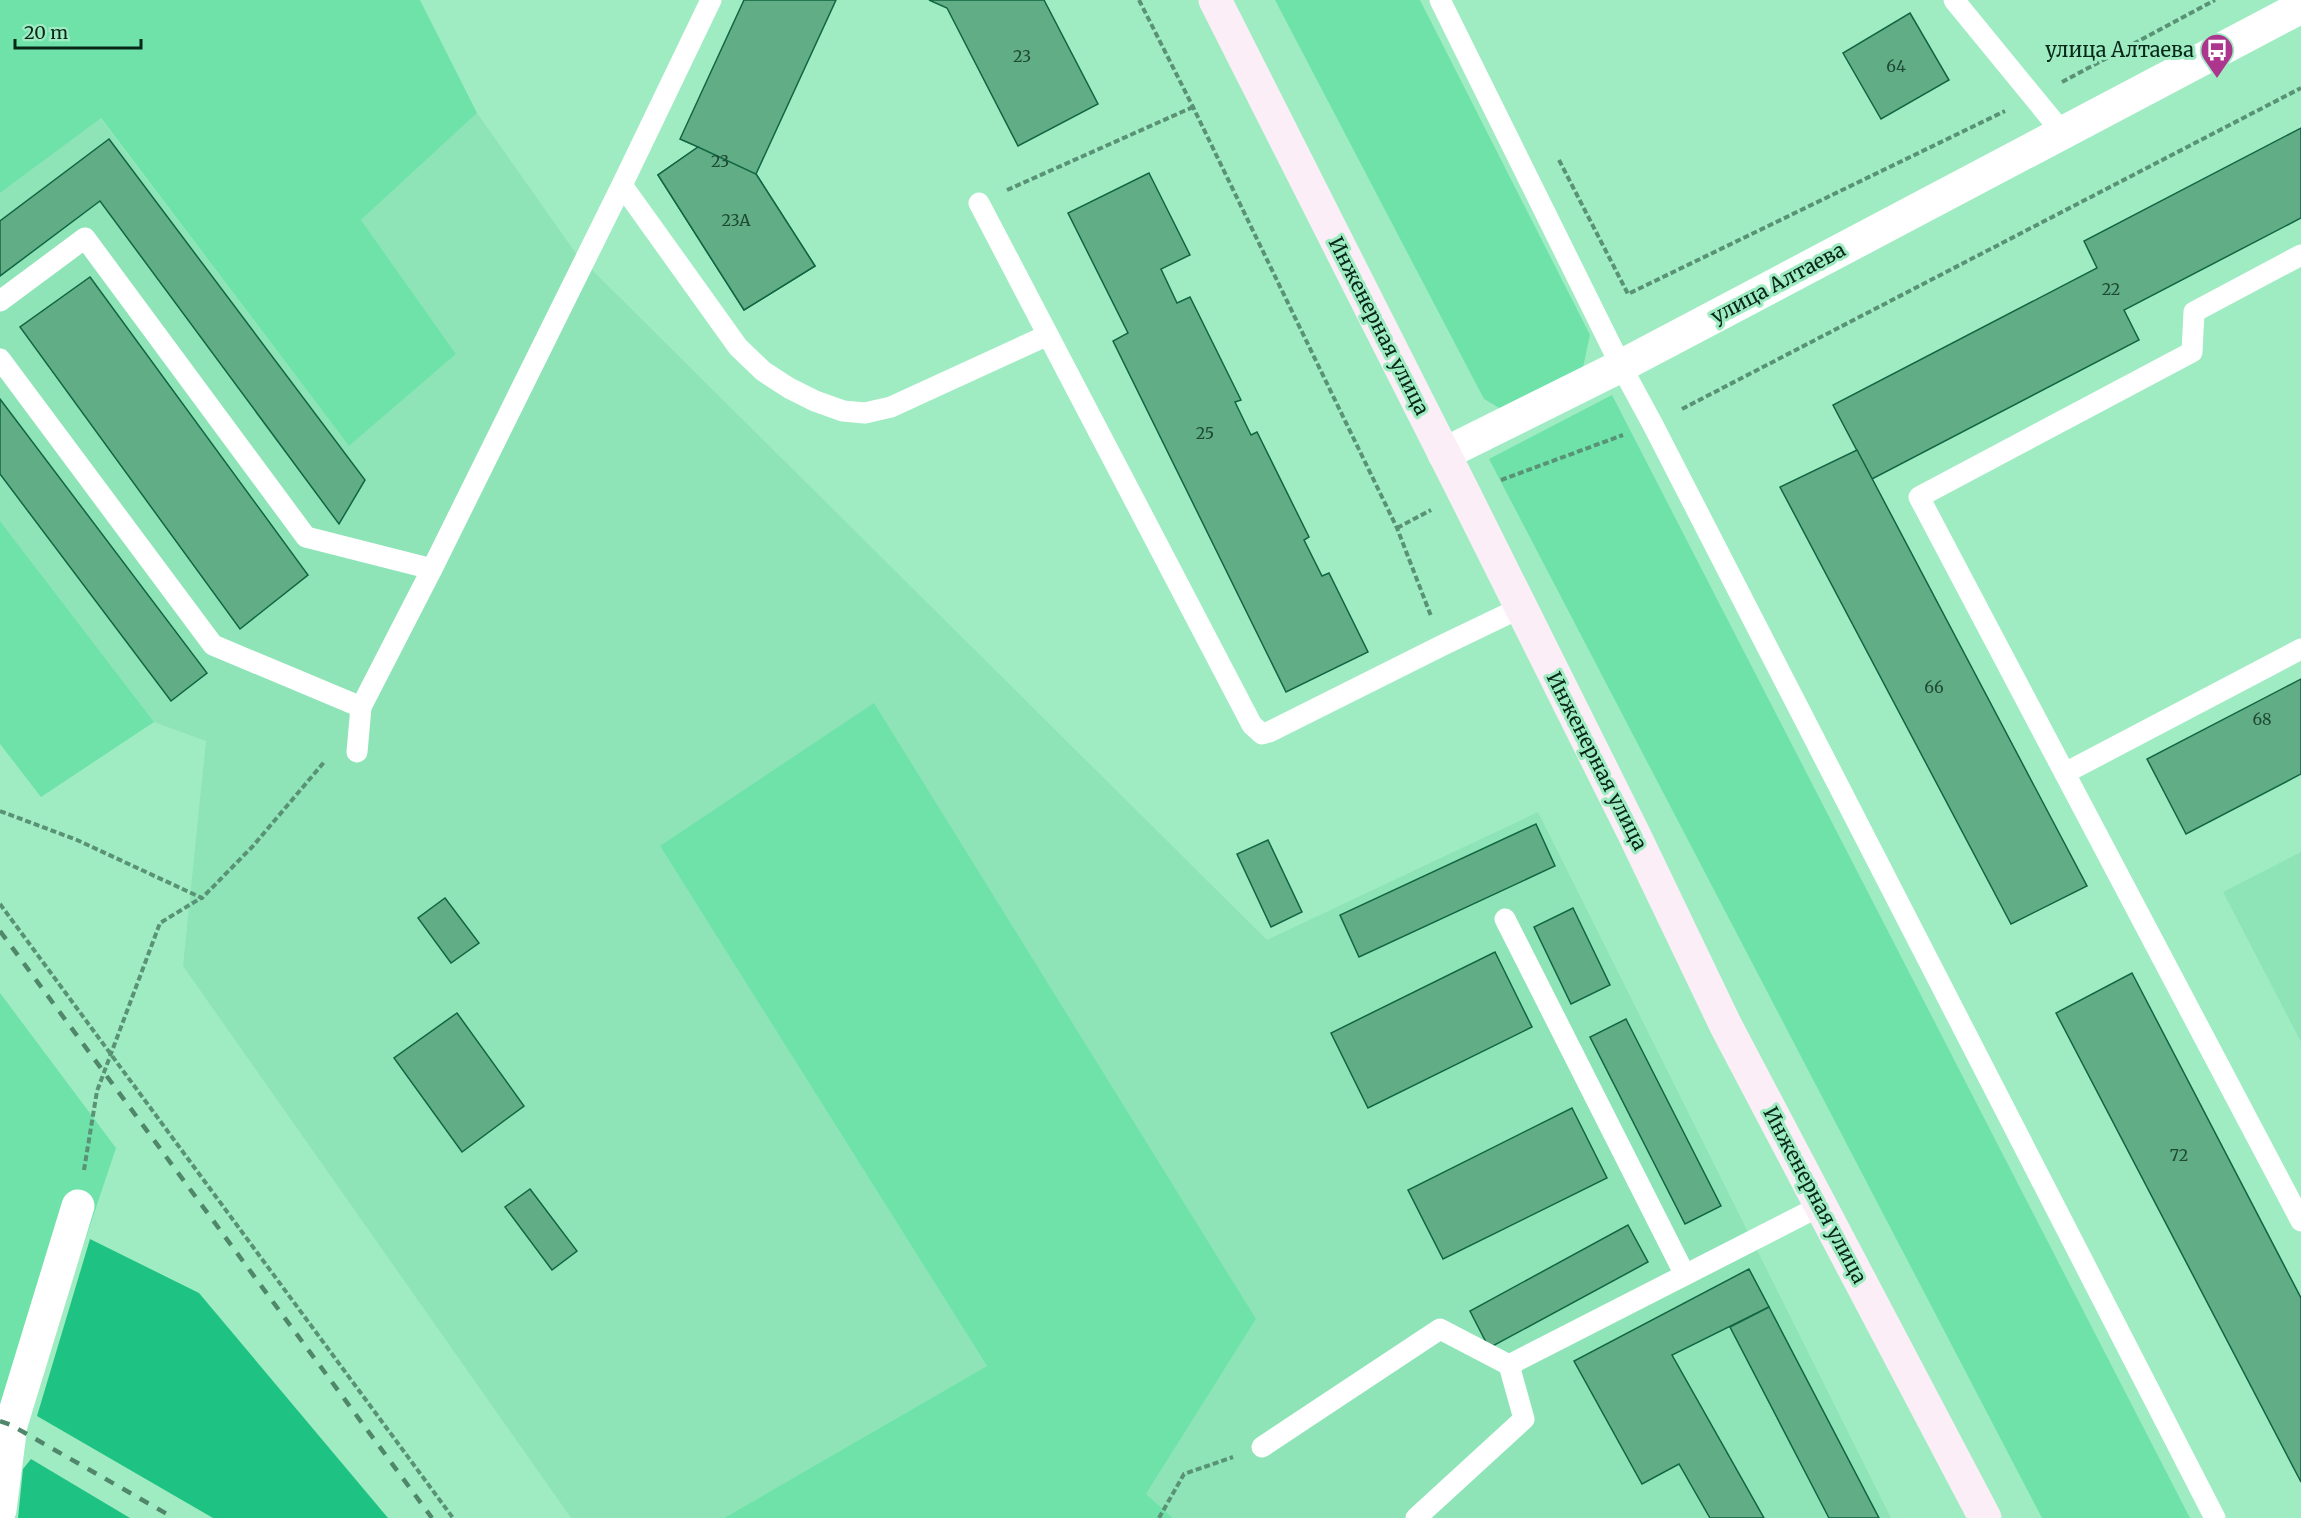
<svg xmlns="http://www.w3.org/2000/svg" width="2301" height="1518" font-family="Merriweather,serif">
	<rect width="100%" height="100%" fill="#9fecc3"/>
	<g fill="#8ee4b7">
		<polygon points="477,113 577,255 1267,940 1538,812 1891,1518 1173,1518 1146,1494 1256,1319 660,846 987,1366 724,1518 571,1518 183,966 206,741 154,722 0,521 0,193 100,118 349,446 456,354 361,220"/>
		<polygon points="2301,852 2301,1042 2223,892"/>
	</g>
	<g fill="#6ee2a9">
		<polygon points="0,0 420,0 477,113 361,220 456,354 349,446 101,118 0,193"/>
		<polygon points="1275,0 1420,0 1590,335 1580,381 1508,413 1484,399"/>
		<polygon points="1612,395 2190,1518 2042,1518 1489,459"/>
		<polygon points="0,521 154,722 41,797 0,744"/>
		<polygon points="874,703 1256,1319 1146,1494 1173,1518 724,1518 987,1366 660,846"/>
		<polygon points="0,993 116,1148 26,1416 0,1409"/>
	</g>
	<g fill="#1ec383">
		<polygon points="90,1239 199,1293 388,1518 213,1518 37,1416"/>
		<polygon points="31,1459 130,1518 18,1518 23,1469"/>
	</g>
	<g fill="#61ad86" stroke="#116643" stroke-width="1.5">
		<polygon points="744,0 836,0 756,174 815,266 744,310 658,175 698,147 680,139"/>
		<polygon points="929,0 1044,0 1098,104 1018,146 947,8"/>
		<polygon points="1910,13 1949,80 1881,119 1843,53"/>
		<polygon points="2301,128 2301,218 2124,310 2139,340 1872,479 1833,405 2097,268 2084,241"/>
		<polygon points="109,139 365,480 339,524 100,201 0,276 0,221"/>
		<polygon points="698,147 756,174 815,266 744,310 658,175"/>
		<polygon points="1149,173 1190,255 1161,269 1177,303 1190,297 1241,400 1235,402 1251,435 1257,432 1309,537 1304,540 1322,576 1329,573 1368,652 1286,692 1113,341 1128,333 1068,213"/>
		<polygon points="90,277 308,575 240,629 20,327"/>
		<polygon points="0,399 207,673 171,701 0,474"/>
		<polygon points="1857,450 2087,886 2011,924 1780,487"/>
		<polygon points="2301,679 2301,774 2186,834 2147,759"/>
		<polygon points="1536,824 1555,866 1359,957 1340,915"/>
		<polygon points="1268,840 1302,912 1271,927 1237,854"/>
		<polygon points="445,898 479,943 451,963 418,918"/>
		<polygon points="1573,908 1610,985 1571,1004 1534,927"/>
		<polygon points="1495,952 1532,1027 1368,1108 1331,1033"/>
		<polygon points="2132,973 2301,1298 2301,1482 2056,1013"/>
		<polygon points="457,1013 524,1106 462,1152 394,1058"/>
		<polygon points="1626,1019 1721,1206 1685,1224 1590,1037"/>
		<polygon points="1572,1108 1607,1178 1443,1259 1408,1190"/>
		<polygon points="530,1189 577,1251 552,1270 505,1207"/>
		<polygon points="1628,1225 1648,1262 1489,1348 1470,1311"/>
		<polygon points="1749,1269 1769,1307 1672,1355 1764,1518 1710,1518 1679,1464 1642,1484 1574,1361"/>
		<polygon points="1769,1307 1879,1518 1829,1518 1730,1327"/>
	</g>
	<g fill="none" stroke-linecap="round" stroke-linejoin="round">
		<g stroke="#599275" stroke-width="4" stroke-dasharray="6 3" stroke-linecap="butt">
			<polyline points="1139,0 1193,107 1397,528 1431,616"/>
			<polyline points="2062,82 2215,0"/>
			<polyline points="1559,160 1628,294 2005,111"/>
			<polyline points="1007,190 1193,107"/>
			<polyline points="1682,409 2301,88"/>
			<polyline points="1501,480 1623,435"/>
			<polyline points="1397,528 1431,510"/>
			<polyline points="0,811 77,840 202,898 253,846 325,761"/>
			<polyline points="0,904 453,1518"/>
			<polyline points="84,1170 97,1091 160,923 201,898"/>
			<polyline points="1159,1518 1184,1474 1233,1457"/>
		</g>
		<g stroke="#fff" stroke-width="21">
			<polyline points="1440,0 1621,366 1653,425 2215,1518"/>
			<polyline points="1954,0 2062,132"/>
			<polyline points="622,185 738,347 763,371 789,388 815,401 843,411 865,413 891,407 1048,335"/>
			<polyline points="979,203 1252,725 1262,734 1269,732 1443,645 1520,608"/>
			<polyline points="2301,255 2194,312 2192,352 1919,497 2301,1221"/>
			<polyline points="0,301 85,238 306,537 432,569"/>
			<polyline points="0,359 213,645 361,707"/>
			<polyline points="357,752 361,707 432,569 622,185 711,0"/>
			<polyline points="2065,773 2301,649"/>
			<polyline points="1505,919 1685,1275"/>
			<polyline points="1509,1365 1820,1206"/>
			<polyline points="1262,1447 1440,1329 1509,1365 1524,1419 1416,1518"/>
		</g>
		<g stroke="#fff" stroke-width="33">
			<polyline points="1444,454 1621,366 2301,7"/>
			<polyline points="0,1510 11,1425 78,1206"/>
		</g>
		<polyline stroke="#fceef7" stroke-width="33" points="1215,0 1464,493 1633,832 1726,1026 1985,1518"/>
		<g stroke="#50876b" stroke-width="4.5" stroke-dasharray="10 10" stroke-linecap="butt">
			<polyline points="0,931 432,1518"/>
			<polyline points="0,1421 11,1425 174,1518"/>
		</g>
	</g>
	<defs>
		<symbol id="bus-pin" viewBox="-11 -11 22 30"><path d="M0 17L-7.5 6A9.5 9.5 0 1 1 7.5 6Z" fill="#ac368d" stroke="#9fecc3"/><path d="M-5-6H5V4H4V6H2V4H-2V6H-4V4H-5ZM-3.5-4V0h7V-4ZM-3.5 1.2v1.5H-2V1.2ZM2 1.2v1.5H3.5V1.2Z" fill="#fff"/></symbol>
	</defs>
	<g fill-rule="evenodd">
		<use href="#bus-pin" x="2198" y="31" width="38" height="52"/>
	</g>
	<g text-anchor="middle" stroke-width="6" stroke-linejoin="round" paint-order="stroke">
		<g font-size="16" fill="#1e4934">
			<text x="1022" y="62">23</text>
			<text x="1896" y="72">64</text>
			<text x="720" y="167">23</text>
			<text x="736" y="226">23А</text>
			<text x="2111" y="295">22</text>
			<text x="1205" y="439">25</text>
			<text x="1934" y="693">66</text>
			<text x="2262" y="725">68</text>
			<text x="2179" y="1161">72</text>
		</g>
		<g font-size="20" fill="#072819" stroke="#9fecc3" text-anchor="end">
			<text x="2194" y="57">улица Алтаева</text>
		</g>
		<g font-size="20" fill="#072819" stroke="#9fecc3">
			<text transform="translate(1778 283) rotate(-28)" y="7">улица Алтаева</text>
			<text transform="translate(1379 326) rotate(63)" y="7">Инженерная улица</text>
			<text transform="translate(1597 761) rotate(63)" y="7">Инженерная улица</text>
			<text transform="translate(1815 1195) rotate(62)" y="7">Инженерная улица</text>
		</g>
	</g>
	<path d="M15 39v9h126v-9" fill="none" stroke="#072819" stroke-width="3"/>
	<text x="24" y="39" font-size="18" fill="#072819" stroke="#9fecc3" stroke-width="4.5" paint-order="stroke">20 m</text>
</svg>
